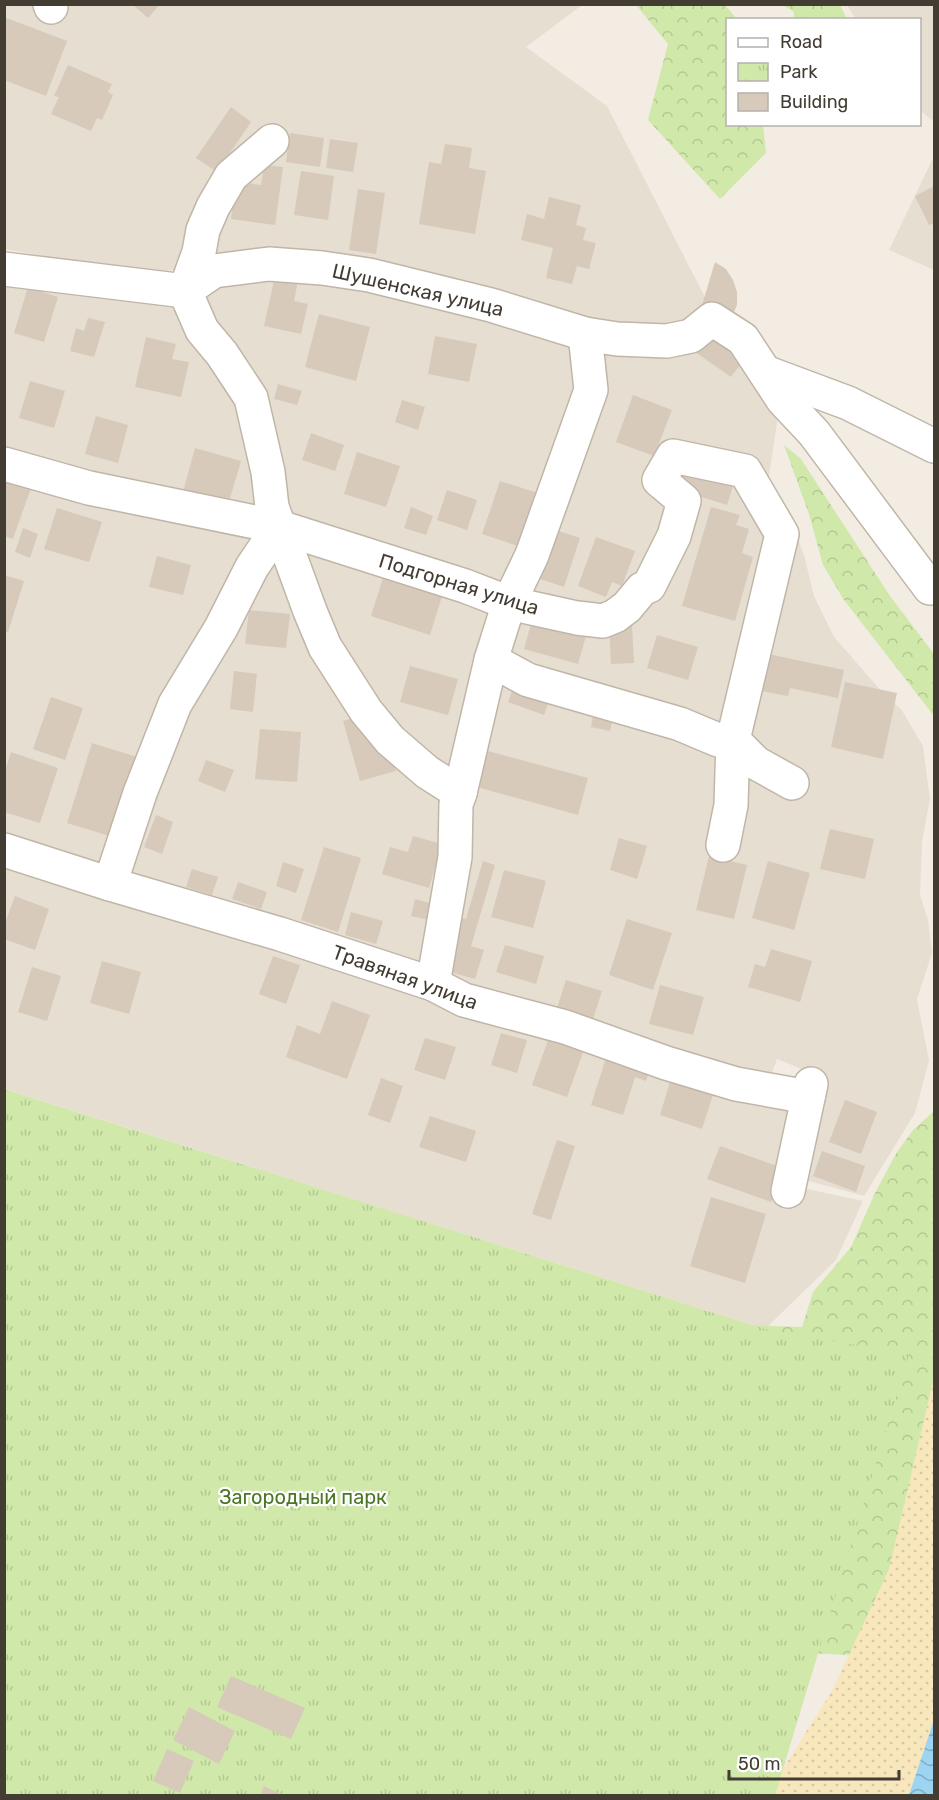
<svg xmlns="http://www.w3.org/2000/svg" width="939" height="1800" font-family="Rubik,sans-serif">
	<defs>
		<pattern id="forest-crowns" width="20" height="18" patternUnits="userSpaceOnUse" patternTransform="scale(1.5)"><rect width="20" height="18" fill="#d0e8aa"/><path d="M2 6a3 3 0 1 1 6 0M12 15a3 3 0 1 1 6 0" fill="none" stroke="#b4c893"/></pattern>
		<pattern id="sand-dots" width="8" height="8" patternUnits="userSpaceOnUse" patternTransform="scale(1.5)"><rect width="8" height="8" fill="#f8e7bc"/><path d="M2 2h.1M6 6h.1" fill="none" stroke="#d6c7a2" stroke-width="1.8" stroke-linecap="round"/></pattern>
		<pattern id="park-tufts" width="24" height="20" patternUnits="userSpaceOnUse" patternTransform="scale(1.5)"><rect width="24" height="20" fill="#d0e8aa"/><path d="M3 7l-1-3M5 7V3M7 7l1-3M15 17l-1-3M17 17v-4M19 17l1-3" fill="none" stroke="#b4c893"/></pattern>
		<pattern id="water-waves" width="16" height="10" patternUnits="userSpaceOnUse" patternTransform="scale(1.5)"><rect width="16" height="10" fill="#9cd4f1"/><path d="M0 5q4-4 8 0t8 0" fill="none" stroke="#81adc4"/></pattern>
	</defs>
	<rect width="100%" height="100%" fill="#f2ece3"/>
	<g fill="#e6ded0">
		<polygon points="4,5 582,5 526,47 607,106 712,311 671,329 581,324 236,257 149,275 5,249"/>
		<polygon points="847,5 934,5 934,122 920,110 920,20 856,19"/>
		<polygon points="934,156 934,270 889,250"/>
		<polygon points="302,270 612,347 712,321 780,403 767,489 792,523 804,555 814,596 834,637 884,694 901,709 923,746 930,799 922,842 920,895 928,920 932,953 917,999 929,1061 915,1113 864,1196 798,1178 824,1078 777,1059 767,1087 5,843 4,281"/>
		<polygon points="5,858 796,1104 793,1186 863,1201 836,1260 765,1329 5,1089"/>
	</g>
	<g fill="url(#forest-crowns)">
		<polygon points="636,5 725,5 737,19 728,20 728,124 763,125 766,153 720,199 648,120 668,44"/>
		<polygon points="783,5 840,5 847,19 794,19 794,12"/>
		<polygon points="784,445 801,459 890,596 934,654 934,716 844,600 823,565 809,514"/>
		<polygon points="934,1111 934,1464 915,1514 852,1655 726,1650 735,1325 802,1327 813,1292 851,1247 875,1193 897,1152 913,1130"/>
	</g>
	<polygon fill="url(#sand-dots)" points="934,1377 934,1720 909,1795 775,1796 780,1774 833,1689 889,1569"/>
	<polygon fill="url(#park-tufts)" points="4,1089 765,1329 909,1354 775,1795 5,1795"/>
	<polygon fill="url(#water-waves)" points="934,1720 934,1795 909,1795"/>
	<g fill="#d7cabb">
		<polygon points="132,4 160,4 148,18"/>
		<polygon points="4,17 67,41 46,96 4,80"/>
		<polygon points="68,65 112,84 108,92 113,95 102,120 97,118 91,131 51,114 59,97 54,96"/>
		<polygon points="231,107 251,122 217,172 196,158"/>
		<polygon points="290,133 324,138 320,167 286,162"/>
		<polygon points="330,139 358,143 353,172 326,168"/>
		<polygon points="445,144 472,148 469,168 486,171 475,234 419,224 429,162 441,164"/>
		<polygon points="264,165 283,167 275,225 231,219 236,181 261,185"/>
		<polygon points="301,171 334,176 328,220 294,215"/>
		<polygon points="934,186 934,223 929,225 915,196"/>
		<polygon points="358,189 385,193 376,254 349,250"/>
		<polygon points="549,197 581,205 576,225 586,228 583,240 596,243 589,269 577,266 572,284 546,278 553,248 521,240 527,214 544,219"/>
		<polygon points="715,262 726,269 733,280 737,292 737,305 731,319 702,305"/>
		<polygon points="275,276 298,281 294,301 308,304 301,334 264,326"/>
		<polygon points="28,287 58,297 44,342 14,333"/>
		<polygon points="319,314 370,327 356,381 305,367"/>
		<polygon points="88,318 105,322 94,357 70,351 76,328 84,331"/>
		<polygon points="706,328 746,357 731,377 691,349"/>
		<polygon points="435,336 477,344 469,382 428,374"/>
		<polygon points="146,337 176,344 172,359 189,362 181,397 135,387"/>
		<polygon points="30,381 65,391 54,428 19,418"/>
		<polygon points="278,384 302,391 297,405 274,399"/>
		<polygon points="633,395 672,410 654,456 616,442"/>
		<polygon points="402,400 425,407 418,430 395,422"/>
		<polygon points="96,416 128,425 118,463 85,454"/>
		<polygon points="311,433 344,445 335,471 302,460"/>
		<polygon points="195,448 241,461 226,512 181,499"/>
		<polygon points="357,452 400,466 386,507 344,494"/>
		<polygon points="680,463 735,480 727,505 673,488"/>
		<polygon points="4,476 32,485 13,539 4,536"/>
		<polygon points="500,481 547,496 530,550 482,534"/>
		<polygon points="447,490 477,500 467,530 437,520"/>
		<polygon points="411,507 433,516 426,535 404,528"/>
		<polygon points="711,507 740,515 736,525 749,529 742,553 753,557 735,621 682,606"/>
		<polygon points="57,508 102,522 89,562 44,549"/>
		<polygon points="23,528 38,534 30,558 15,552"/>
		<polygon points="556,530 580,538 564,587 540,579"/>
		<polygon points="596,537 635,551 622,586 612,582 606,597 578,586"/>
		<polygon points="157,556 191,565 183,595 149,587"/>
		<polygon points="4,575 24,581 8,632 4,631"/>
		<polygon points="384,575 443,593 430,635 371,616"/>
		<polygon points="249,610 290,614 286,648 245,644"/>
		<polygon points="534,613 588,629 578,664 524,649"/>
		<polygon points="632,625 634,663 611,664 609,626"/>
		<polygon points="657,635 698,647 688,680 647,668"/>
		<polygon points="768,654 844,670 838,698 790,688 788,696 761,691"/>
		<polygon points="410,666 458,679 448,715 400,702"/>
		<polygon points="234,671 257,674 253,712 230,709"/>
		<polygon points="517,678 553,690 544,715 508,702"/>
		<polygon points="845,682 897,693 883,759 831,747"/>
		<polygon points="51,697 83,708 65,760 33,749"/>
		<polygon points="595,705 615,709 610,731 591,727"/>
		<polygon points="367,714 389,745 396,771 360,781 343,721"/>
		<polygon points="260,729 301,732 297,782 255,779"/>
		<polygon points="92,743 140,758 116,838 67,823"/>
		<polygon points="488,751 588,778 578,815 477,787"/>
		<polygon points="11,752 58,768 40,823 4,812 4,774"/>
		<polygon points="206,760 234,770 225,792 198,781"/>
		<polygon points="156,815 173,822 162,854 144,847"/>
		<polygon points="830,829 874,839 865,879 820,869"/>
		<polygon points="413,836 442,844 429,888 382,874 390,847 408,852"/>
		<polygon points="619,838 647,846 637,879 610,870"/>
		<polygon points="324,847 361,858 338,932 301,920"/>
		<polygon points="709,856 747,865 734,919 696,910"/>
		<polygon points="483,861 495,865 471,946 484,950 475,979 443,970 458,917 466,919"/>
		<polygon points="768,861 810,873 794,930 752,918"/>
		<polygon points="283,862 304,869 296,893 276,886"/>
		<polygon points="192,869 218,877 212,895 186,887"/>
		<polygon points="504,870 546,881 533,928 491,917"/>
		<polygon points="238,882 267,892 261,909 232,899"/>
		<polygon points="15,896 49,909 35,950 4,939 4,926"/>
		<polygon points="415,899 437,905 433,921 411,916"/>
		<polygon points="351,912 383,921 376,944 345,935"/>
		<polygon points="627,919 672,933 653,990 609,975"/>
		<polygon points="505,945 544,956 536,984 496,972"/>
		<polygon points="771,949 812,961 800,1002 748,987 755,964 765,967"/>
		<polygon points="273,956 300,965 286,1004 259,994"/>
		<polygon points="102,961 141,972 129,1014 90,1003"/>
		<polygon points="32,967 61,976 47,1021 18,1012"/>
		<polygon points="566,980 602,991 593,1019 557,1008"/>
		<polygon points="660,985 704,997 693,1035 649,1024"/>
		<polygon points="332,1001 370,1015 347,1079 286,1057 297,1025 320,1034"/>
		<polygon points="501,1033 527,1040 517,1073 491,1065"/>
		<polygon points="550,1035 585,1047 567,1097 532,1085"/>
		<polygon points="425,1038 456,1047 445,1080 414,1070"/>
		<polygon points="607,1055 650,1069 646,1081 635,1077 623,1115 591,1105"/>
		<polygon points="672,1075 715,1089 702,1129 660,1115"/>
		<polygon points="381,1078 403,1086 390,1123 368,1115"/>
		<polygon points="845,1100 877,1112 861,1154 829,1142"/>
		<polygon points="430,1116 476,1131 466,1162 419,1147"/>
		<polygon points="557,1140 575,1146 551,1220 532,1214"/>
		<polygon points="720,1146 783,1168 771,1202 707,1179"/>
		<polygon points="822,1151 865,1166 856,1192 813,1176"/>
		<polygon points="711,1197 766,1214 745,1283 690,1266"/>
		<polygon points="231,1676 305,1708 291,1739 217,1707"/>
		<polygon points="189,1707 235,1731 219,1764 173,1740"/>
		<polygon points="167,1749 194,1761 180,1793 153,1781"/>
		<polygon points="264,1786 285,1796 260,1796"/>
	</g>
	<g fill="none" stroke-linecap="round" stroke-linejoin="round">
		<defs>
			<g id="minor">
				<polyline points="50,4 51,7"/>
				<polyline points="272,141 231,176 213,207 203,230 199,252 185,291 202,330 222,354 251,398 268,472 272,507 310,611 325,647 366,711 390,740 427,772 460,793"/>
				<polyline points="4,269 185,291 214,271 269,264 322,268 369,275 491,305 585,334 617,339 667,341 691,336 712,319 743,339 783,400 814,433 930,588"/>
				<polyline points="765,372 848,403 934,446"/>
				<polyline points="4,464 89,488 279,527 465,586 509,603 577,618 603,621 615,616 627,607 642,589 649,586 674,536 684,501 659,480 673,456 745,471 782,534 733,740 731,805 723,845"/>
				<polyline points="491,660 528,680 680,724 718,740 733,740 756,763 792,783"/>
				<polyline points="4,850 110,884 280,934 433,984 464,1000 565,1027 666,1063 736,1084 808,1097"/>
				<polyline points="110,884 140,793 175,704 221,628 252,567 279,527"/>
				<polyline points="433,984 455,857 456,804 460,793 491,660 509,603 532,555 591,390 585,334"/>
				<polyline points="788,1191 811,1084"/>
			</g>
		</defs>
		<use href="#minor" stroke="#c0b6a8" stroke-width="36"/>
		<use href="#minor" stroke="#fff" stroke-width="33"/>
	</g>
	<g text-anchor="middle" stroke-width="4.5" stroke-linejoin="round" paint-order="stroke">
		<g font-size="20" fill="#433c33" stroke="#fff">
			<text transform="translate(418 290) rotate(13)" y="7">Шушенская улица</text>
			<text transform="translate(459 584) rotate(17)" y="7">Подгорная улица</text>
			<text transform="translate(405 977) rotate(20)" y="7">Травяная улица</text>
		</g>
		<g font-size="20" fill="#4a7626" stroke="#fff">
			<text x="303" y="1504">Загородный парк</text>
		</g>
	</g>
	<rect width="939" height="1800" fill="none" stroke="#433c33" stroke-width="12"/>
	<rect x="726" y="18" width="195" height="108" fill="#ffffff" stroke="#b4b1ad" stroke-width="1.5"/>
	<rect x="738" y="38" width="30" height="9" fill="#ffffff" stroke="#b4b1ad" stroke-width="1.5"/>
	<text x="780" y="48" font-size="18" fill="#433c33">Road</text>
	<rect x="738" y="63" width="30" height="18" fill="url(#park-tufts)" stroke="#b4b1ad" stroke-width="1.5"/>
	<text x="780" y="78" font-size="18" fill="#433c33">Park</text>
	<rect x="738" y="93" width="30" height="18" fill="#d7cabb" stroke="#b4b1ad" stroke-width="1.5"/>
	<text x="780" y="108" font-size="18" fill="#433c33">Building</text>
	<path d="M729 1770v9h170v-9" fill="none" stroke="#433c33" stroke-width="3"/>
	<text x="738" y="1770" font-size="18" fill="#433c33" stroke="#ffffff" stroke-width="4.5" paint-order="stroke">50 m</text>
</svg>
